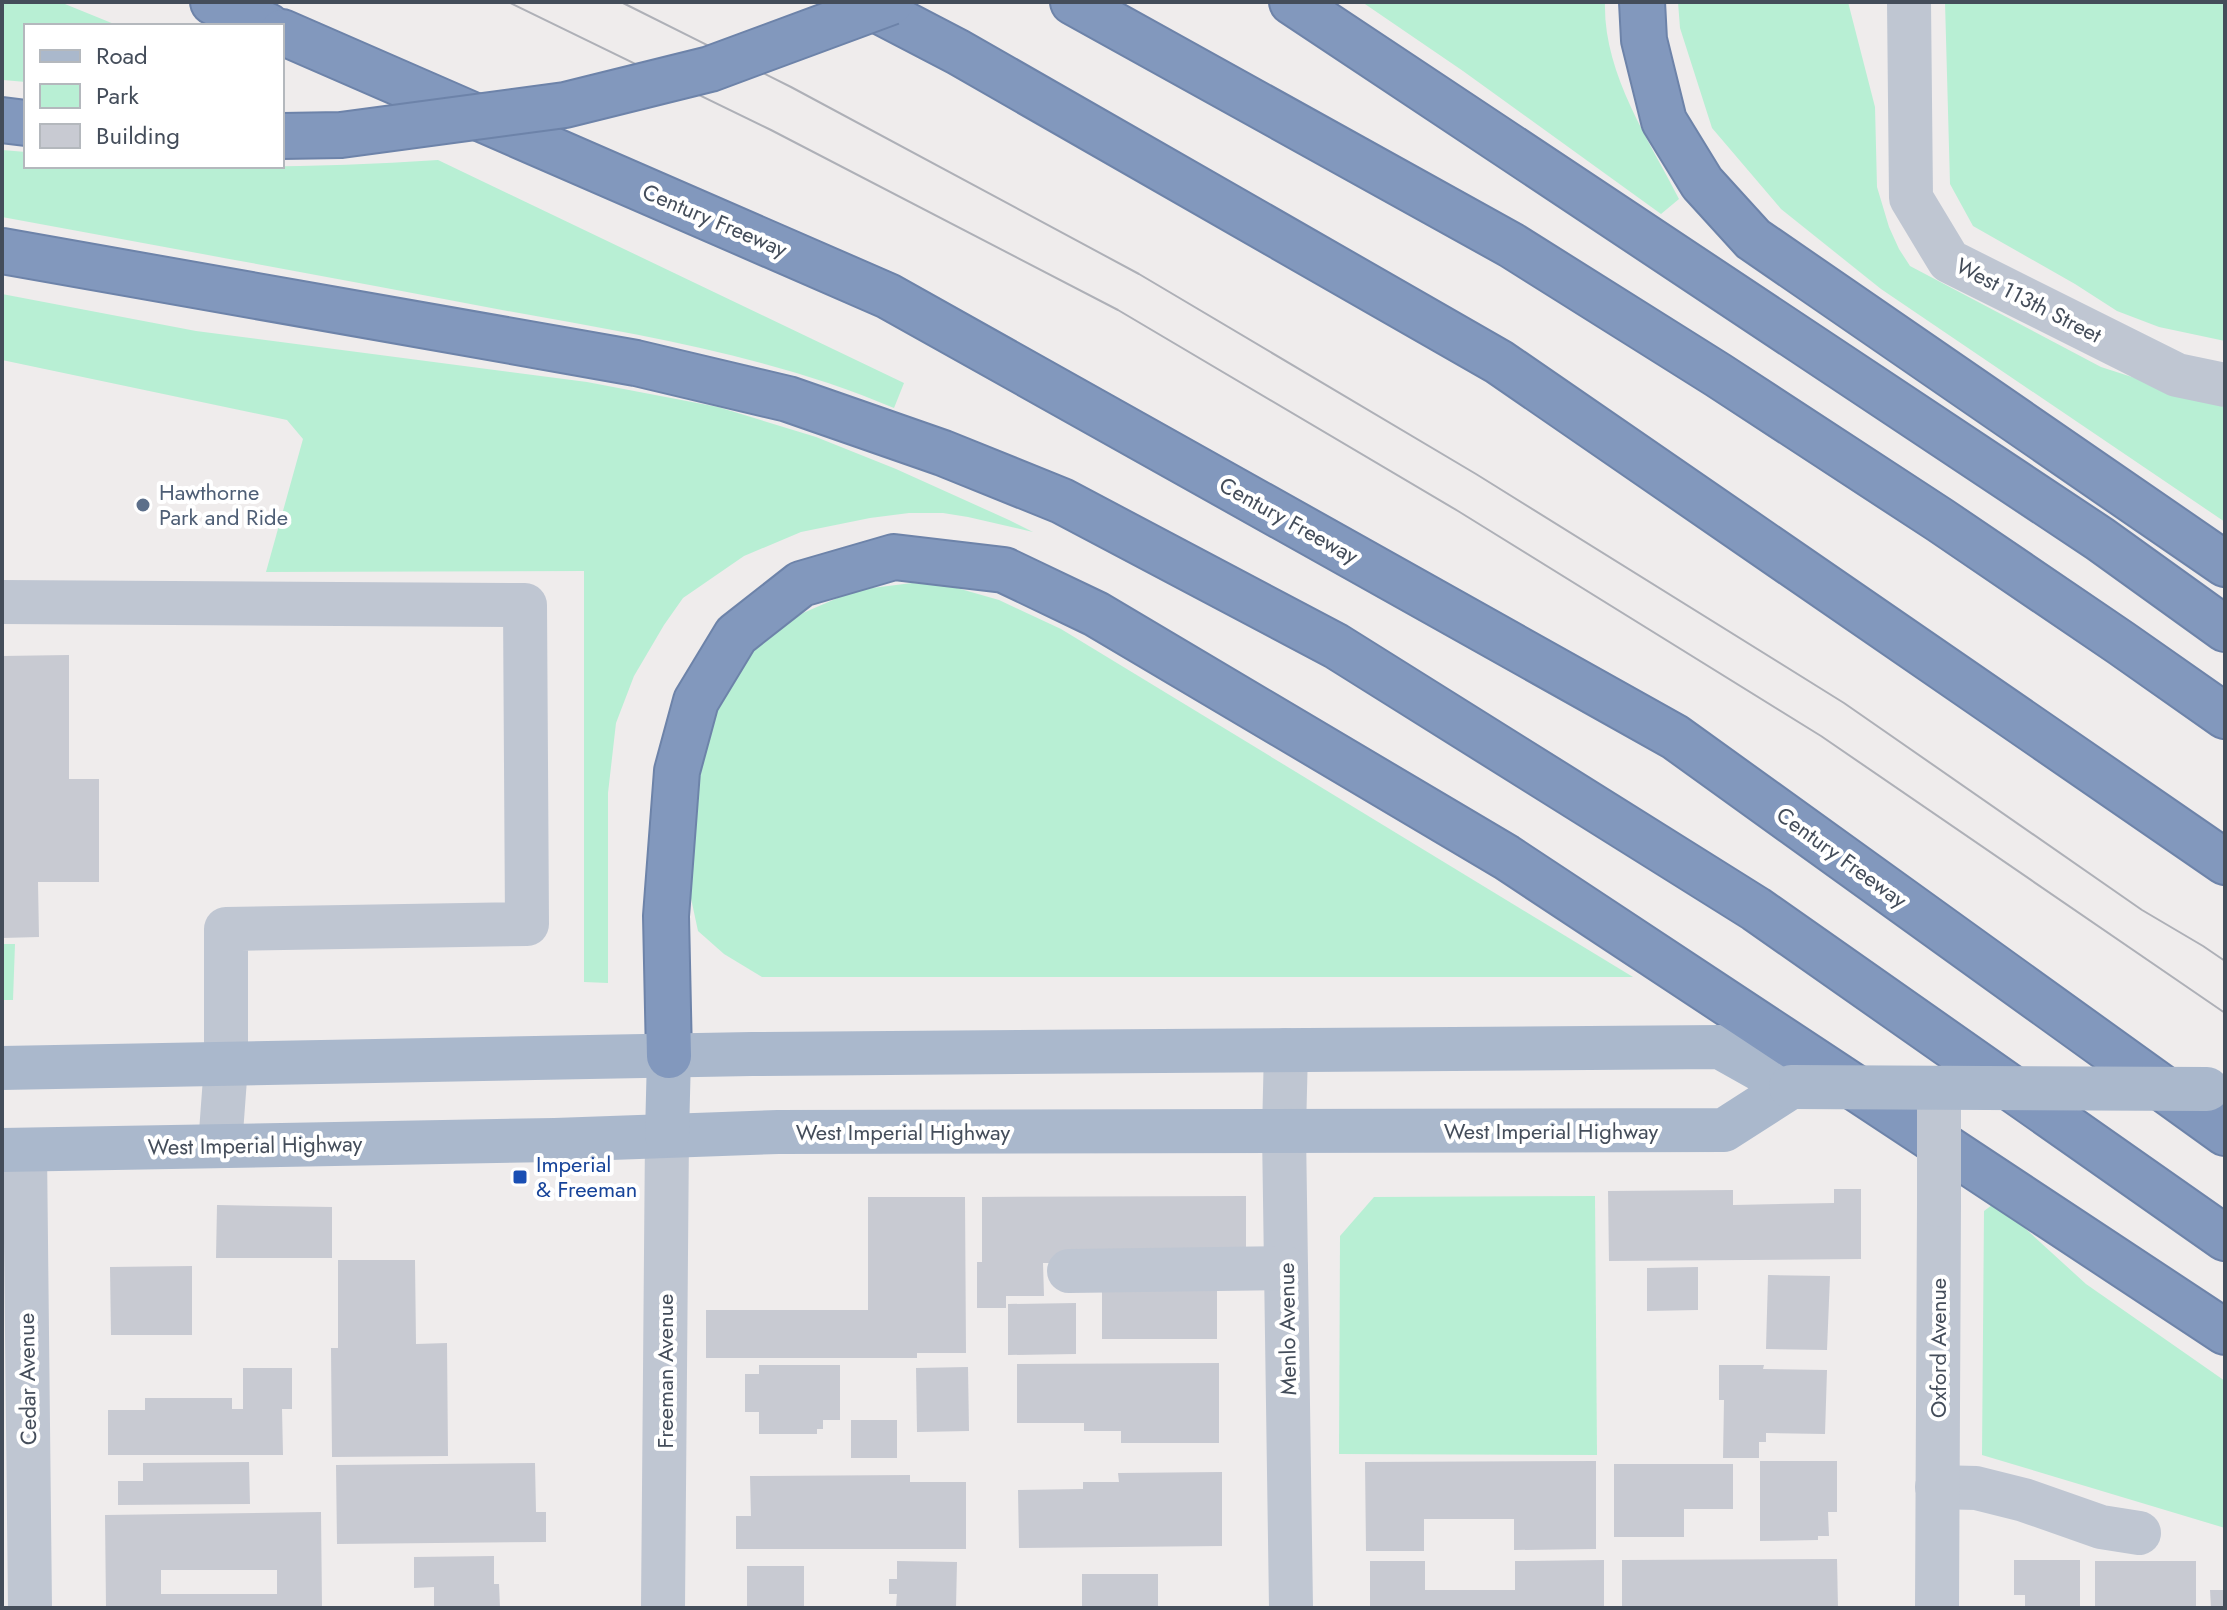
<svg xmlns="http://www.w3.org/2000/svg" width="2227" height="1610" font-family="Jost,sans-serif">
	<rect width="100%" height="100%" fill="#efecec"/>
	<g fill="#b8efd4">
		<polygon points="2,2 60,2 119,26 26,26 26,82 3,80"/>
		<path d="M 1362,2 L 1605,2 C 1603,73 1648,138 1679,199 L 1661,214 L 1463,71 Z"/>
		<polygon points="1678,2 1848,2 1875,107 1877,187 1889,227 1899,249 1910,266 2101,367 2225,407 2225,522 1881,289 1781,209 1712,128 1680,28"/>
		<polygon points="1945,2 2225,2 2225,341 2159,327 2117,311 2075,284 1973,226 1950,184"/>
		<path d="M 2,150 L 26,152 L 26,166 C 164,166 301,170 438,160 L 904,383 L 894,408 C 770,355 634,334 502,310 C 335,278 169,248 2,217 Z"/>
		<polygon points="2,294 196,331 587,382 718,407 816,437 896,469 1009,520 1033,532 968,517 943,513 909,513 870,518 801,532 744,556 683,598 664,625 634,676 616,723 608,793 608,983 584,982 584,571 266,572 303,439 287,420 2,360"/>
		<polygon points="912,583 950,586 999,600 1061,629 1633,977 762,977 724,954 698,931 689,889 695,784 721,690 757,644 803,613 856,590"/>
		<polygon points="2,944 15,944 13,1000 2,1000"/>
		<polygon points="1595,1196 1597,1455 1339,1454 1340,1236 1374,1197"/>
		<polygon points="1996,1202 2086,1284 2225,1381 2225,1528 1982,1455 1984,1211"/>
	</g>
	<g fill="#c8cad2" fill-rule="evenodd">
		<polygon points="69,655 69,779 99,779 99,882 38,882 39,937 2,938 2,656"/>
		<polygon points="1834,1189 1861,1189 1861,1259 1609,1261 1608,1191 1733,1190 1733,1205 1834,1203"/>
		<polygon points="1246,1196 1246,1263 1043,1263 1044,1296 1006,1296 1006,1308 977,1308 977,1262 982,1262 982,1197"/>
		<polygon points="868,1197 965,1197 966,1353 917,1353 917,1358 706,1358 706,1310 868,1310"/>
		<polygon points="217,1205 332,1207 332,1258 216,1258"/>
		<polygon points="338,1260 415,1260 416,1344 447,1343 448,1456 332,1457 331,1348 338,1348"/>
		<polygon points="192,1266 192,1335 111,1335 110,1267"/>
		<polygon points="1698,1267 1698,1310 1647,1311 1647,1268"/>
		<polygon points="1768,1275 1830,1276 1827,1350 1766,1349"/>
		<rect x="1102" y="1282" width="115" height="57"/>
		<polygon points="1076,1303 1076,1354 1008,1355 1008,1304"/>
		<polygon points="1219,1363 1219,1443 1121,1443 1121,1431 1084,1431 1084,1423 1017,1423 1017,1364"/>
		<polygon points="759,1365 840,1365 840,1420 823,1420 823,1429 817,1429 817,1434 759,1434 759,1412 745,1412 745,1374 759,1374"/>
		<polygon points="1719,1365 1764,1365 1763,1369 1827,1370 1825,1434 1766,1433 1766,1442 1759,1442 1759,1458 1723,1458 1724,1400 1719,1400"/>
		<polygon points="968,1367 969,1431 917,1432 916,1368"/>
		<polygon points="243,1368 292,1368 292,1409 282,1409 283,1455 108,1455 108,1410 145,1410 145,1398 232,1398 232,1409 243,1409"/>
		<rect x="851" y="1420" width="46" height="38"/>
		<polygon points="1596,1461 1596,1549 1514,1550 1514,1519 1424,1519 1424,1551 1366,1551 1365,1462"/>
		<polygon points="1760,1461 1837,1461 1837,1512 1828,1512 1829,1536 1818,1536 1818,1540 1760,1541"/>
		<polygon points="249,1462 250,1504 118,1505 118,1481 143,1481 143,1463"/>
		<polygon points="535,1463 536,1512 546,1512 546,1542 337,1544 336,1465"/>
		<polygon points="1614,1464 1733,1464 1733,1509 1684,1509 1684,1537 1614,1537"/>
		<polygon points="1222,1472 1222,1546 1019,1548 1018,1490 1083,1489 1083,1482 1119,1482 1118,1473"/>
		<polygon points="910,1475 910,1482 966,1482 966,1549 736,1549 736,1516 751,1516 750,1476"/>
		<path d="M 321,1512 L 322,1608 L 106,1608 L 105,1515 ZM 161,1570 L 277,1570 L 277,1594 L 161,1594 Z"/>
		<polygon points="494,1556 494,1584 499,1584 500,1608 434,1608 434,1587 414,1588 414,1557"/>
		<polygon points="1837,1559 1838,1608 1622,1608 1622,1560"/>
		<polygon points="1604,1560 1604,1608 1370,1608 1370,1561 1425,1561 1425,1590 1515,1590 1515,1561"/>
		<polygon points="2014,1560 2080,1560 2080,1608 2025,1608 2025,1595 2014,1595"/>
		<polygon points="897,1561 957,1562 956,1608 896,1608 897,1594 889,1594 889,1579 897,1579"/>
		<rect x="2095" y="1561" width="101" height="47"/>
		<rect x="747" y="1566" width="57" height="42"/>
		<rect x="1082" y="1574" width="76" height="34"/>
		<polygon points="2210,1590 2225,1590 2225,1608 2211,1608"/>
	</g>
	<g fill="none" stroke-linecap="round" stroke-linejoin="round">
		<defs>
			<g id="highway">
				<polyline points="213,2 268,26"/>
				<polyline points="862,2 958,52 1499,362 2225,862"/>
				<polyline points="1073,2 1511,245 1718,375 1940,520 2121,643 2225,716"/>
				<polyline points="1292,2 2100,539 2225,629"/>
				<polyline points="1642,2 1644,40 1664,121 1702,183 1753,239 2225,564"/>
				<polyline points="282,32 888,296 1675,737 2225,1133"/>
				<polyline points="2,120 26,123"/>
				<polyline points="2,251 636,363 788,399 943,453 1062,501 1336,646 1756,909 2225,1238"/>
				<polyline points="669,1056 666,916 677,771 696,701 736,635 801,584 894,557 1004,570 1096,614 1506,857 2225,1332"/>
			</g>
		</defs>
		<use href="#highway" stroke="#6d83a9" stroke-width="48"/>
		<g stroke="#bfc6d2" stroke-width="44">
			<polyline points="1909,2 1911,198 1949,261 2177,375 2225,385"/>
			<polyline points="2,602 525,605 527,924 226,929 226,1065 220,1146"/>
			<polyline points="1286,1050 1284,1131 1291,1608"/>
			<polyline points="25,1150 30,1608"/>
			<polyline points="1069,1271 1286,1268"/>
			<polyline points="1937,1487 1976,1488 2024,1500 2101,1527 2139,1533"/>
			<polyline points="663,1608 667,1135"/>
			<polyline points="1937,1608 1939,1205"/>
		</g>
		<g stroke="#aab8cc" stroke-width="44">
			<polyline points="2,1068 752,1054 1720,1047 1791,1087 1724,1130 778,1132 555,1140 2,1150"/>
			<polyline points="667,1135 669,1056"/>
		</g>
		<use href="#highway" stroke="#8298bd" stroke-width="44"/>
		<g stroke="#aeb0b7" stroke-width="2">
			<polyline points="508,2 771,130 1118,310 1458,511 1821,736 2225,1013"/>
			<polyline points="621,2 791,87 1139,274 1476,474 1844,703 2142,910 2203,946 2225,961"/>
		</g>
		<defs>
			<polyline id="highway-bridge" points="282,136 341,135 565,105 710,69 891,2"/>
		</defs>
		<use href="#highway-bridge" stroke="#6d83a9" stroke-width="48" stroke-linecap="butt"/>
		<polyline stroke="#bfc6d2" stroke-width="44" points="1939,1205 1939,1088"/>
		<polyline stroke="#aab8cc" stroke-width="44" points="1791,1087 2207,1089"/>
		<use href="#highway-bridge" stroke="#8298bd" stroke-width="44"/>
	</g>
	<circle fill="#5c6f8a" stroke="#fff" stroke-width="3" cx="143" cy="505" r="8"/>
	<rect fill="#1a4fb4" stroke="#fff" stroke-width="3" x="512" y="1169" width="16" height="16" rx="4"/>
	<g text-anchor="middle" stroke-width="8" stroke-linejoin="round" paint-order="stroke">
		<g font-size="22" fill="#444d5a" stroke="#fff">
			<text transform="translate(715 220) rotate(23)" y="8">Century Freeway</text>
			<text transform="translate(2029 300) rotate(27)" y="8">West 113th Street</text>
			<text transform="translate(1289 520) rotate(29)" y="8">Century Freeway</text>
			<text transform="translate(1842 857) rotate(36)" y="8">Century Freeway</text>
			<text x="1551" y="1139">West Imperial Highway</text>
			<text x="903" y="1140">West Imperial Highway</text>
			<text transform="translate(255 1145) rotate(-1)" y="8">West Imperial Highway</text>
			<text transform="translate(1287 1329) rotate(-91)" y="8">Menlo Avenue</text>
			<text transform="translate(1938 1348) rotate(-90)" y="8">Oxford Avenue</text>
			<text transform="translate(665 1371) rotate(-90)" y="8">Freeman Avenue</text>
			<text transform="translate(27 1379) rotate(-91)" y="8">Cedar Avenue</text>
		</g>
		<g font-size="22" fill="#4e5e75" stroke="#fff" text-anchor="start">
			<text x="159" y="500">Hawthorne<tspan x="159" dy="25">Park and Ride</tspan></text>
		</g>
		<g font-size="22" fill="#164399" stroke="#fff" text-anchor="start">
			<text x="536" y="1172">Imperial<tspan x="536" dy="25">&amp; Freeman</tspan></text>
		</g>
	</g>
	<rect width="2227" height="1610" fill="none" stroke="#444d5a" stroke-width="8"/>
	<rect x="24" y="24" width="260" height="144" fill="#ffffff" stroke="#b4b8bd" stroke-width="2"/>
	<rect x="40" y="50" width="40" height="12" fill="#aab8cc" stroke="#b4b8bd" stroke-width="2"/>
	<text x="96" y="64" font-size="24" fill="#444d5a">Road</text>
	<rect x="40" y="84" width="40" height="24" fill="#b8efd4" stroke="#b4b8bd" stroke-width="2"/>
	<text x="96" y="104" font-size="24" fill="#444d5a">Park</text>
	<rect x="40" y="124" width="40" height="24" fill="#c8cad2" stroke="#b4b8bd" stroke-width="2"/>
	<text x="96" y="144" font-size="24" fill="#444d5a">Building</text>
</svg>
